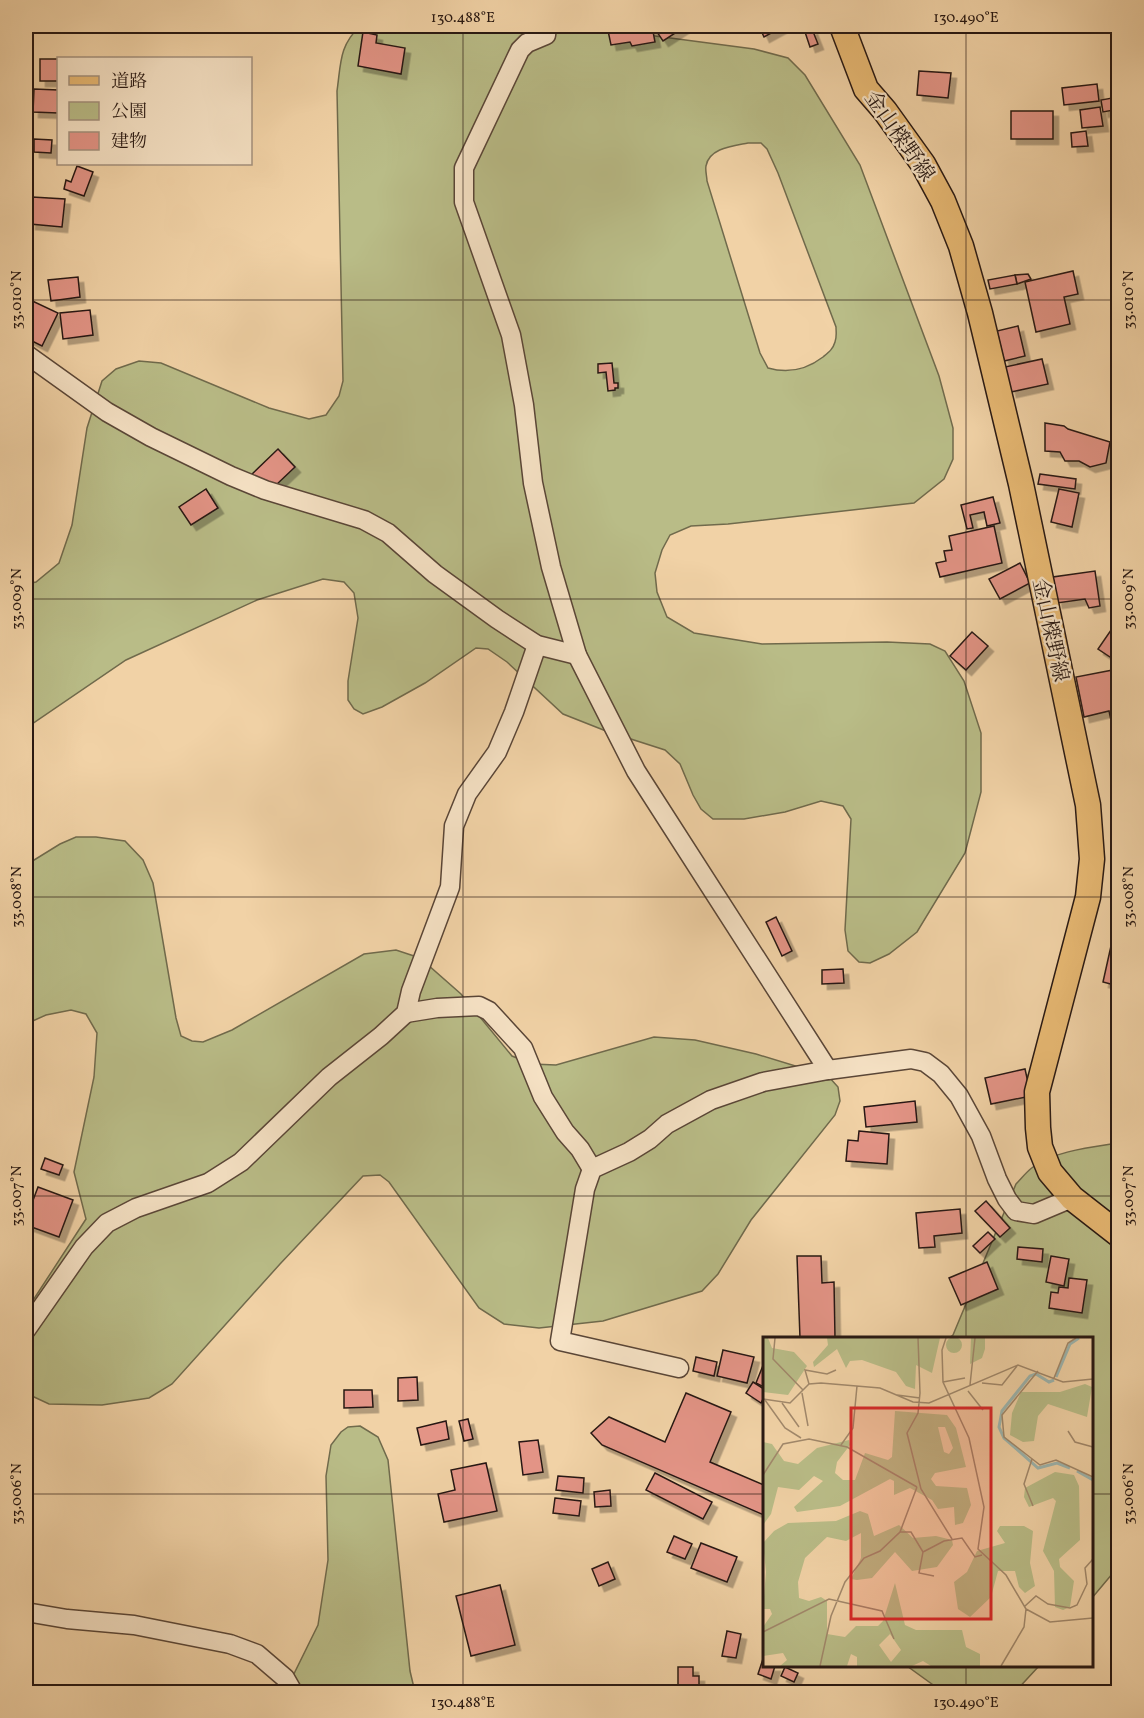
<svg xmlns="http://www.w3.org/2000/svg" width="1144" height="1718" font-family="Vollkorn,'Noto Serif JP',serif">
	<defs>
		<filter id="shadow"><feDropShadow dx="5.5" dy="5.5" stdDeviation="0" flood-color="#0004"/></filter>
	</defs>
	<rect width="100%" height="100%" fill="#f1d2a6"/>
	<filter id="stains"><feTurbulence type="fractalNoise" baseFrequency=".00333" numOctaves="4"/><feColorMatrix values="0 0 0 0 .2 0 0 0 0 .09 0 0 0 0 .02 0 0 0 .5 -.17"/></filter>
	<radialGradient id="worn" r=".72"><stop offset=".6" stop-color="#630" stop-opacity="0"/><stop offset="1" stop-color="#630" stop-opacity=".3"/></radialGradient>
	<g fill="#b9bc87" stroke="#706a4c" stroke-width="1.5" fill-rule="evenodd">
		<path d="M 360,26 L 579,26 L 754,49 L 788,58 L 805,75 L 860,165 L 939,376 L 953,428 L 953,459 L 944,479 L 914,503 L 728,524 L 691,526 L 670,535 L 662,550 L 655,573 L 657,592 L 667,617 L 694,633 L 762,644 L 887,642 L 930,644 L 945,651 L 964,681 L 981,733 L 981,792 L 965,853 L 917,932 L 889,954 L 870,963 L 859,962 L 848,951 L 845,930 L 851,819 L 843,806 L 821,801 L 785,812 L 744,819 L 713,819 L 701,809 L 693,795 L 680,764 L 665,750 L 606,731 L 563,714 L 507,662 L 488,649 L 476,648 L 425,683 L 382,707 L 363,714 L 354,709 L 348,700 L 348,681 L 358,618 L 354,593 L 344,582 L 323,579 L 257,600 L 126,660 L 26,728 L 26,584 L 36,582 L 59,563 L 72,525 L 87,428 L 102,381 L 116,369 L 139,361 L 161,363 L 269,408 L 309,419 L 326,415 L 339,396 L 343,381 L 337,91 C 341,63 339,46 360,26 ZM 748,143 L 761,143 L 767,149 L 778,173 L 836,327 C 836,332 837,337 835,342 C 833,349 829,352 823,357 C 806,370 789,374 768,368 L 760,353 L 707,181 C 707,177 705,170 706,166 C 709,148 733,146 748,143 Z"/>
		<polygon points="76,837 96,837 125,841 143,860 153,883 176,1018 181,1036 192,1041 203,1042 232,1030 364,954 396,950 420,958 461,994 512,1056 532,1064 556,1065 654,1037 695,1040 756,1054 828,1076 838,1087 840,1101 835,1115 751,1220 718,1274 702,1291 603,1321 539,1328 504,1324 479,1308 389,1182 380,1175 363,1176 280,1264 172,1384 149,1398 102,1405 49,1404 32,1396 26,1394 26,1311 86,1219 74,1172 94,1077 97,1033 86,1014 71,1010 46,1015 26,1024 26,865 60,844"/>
		<path d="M 1118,1143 L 1118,1567 L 1092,1598 L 1092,1338 L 949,1338 L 953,1335 L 1016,1184 C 1021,1179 1026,1172 1033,1167 C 1054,1151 1093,1147 1118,1143 Z"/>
		<polygon points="360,1426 378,1437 388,1460 410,1671 415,1692 285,1692 318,1625 328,1560 326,1476 331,1445 341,1432 348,1427"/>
		<polygon points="907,1666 1039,1666 1015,1692 943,1692"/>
	</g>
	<g fill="#e39486" stroke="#281812" stroke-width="1.5" filter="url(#shadow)">
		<polygon points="607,26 652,26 655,42 632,46 630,42 611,45"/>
		<polygon points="653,26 686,26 663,41"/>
		<polygon points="759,26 784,26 764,37"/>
		<polygon points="812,29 818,44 810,47 805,32"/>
		<polygon points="363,32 377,35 376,43 405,48 401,74 358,66"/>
		<rect x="40" y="59" width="18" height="22"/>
		<polygon points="919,71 951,73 948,98 917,95"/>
		<polygon points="1097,84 1099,101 1064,105 1062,88"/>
		<polygon points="34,89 58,90 58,113 33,112"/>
		<polygon points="1112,98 1114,110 1103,112 1101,100"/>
		<polygon points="1100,107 1103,126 1082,128 1080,110"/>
		<rect x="1011" y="111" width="42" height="28"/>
		<polygon points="1086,131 1088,146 1072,147 1071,133"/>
		<polygon points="34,139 52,140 51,153 34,152"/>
		<polygon points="77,166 93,172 84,196 64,189 66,180 71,182"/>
		<polygon points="32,197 65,199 62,227 30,224"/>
		<polygon points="1073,271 1078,294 1064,297 1070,324 1036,332 1025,282"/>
		<polygon points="1028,274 1031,279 1017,284 1015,275"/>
		<polygon points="1015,275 1017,284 990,289 988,280"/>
		<polygon points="78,277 80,297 51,301 48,280"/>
		<polygon points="26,298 58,313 42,346 26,338"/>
		<polygon points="90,310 93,335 63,339 60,313"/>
		<polygon points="1018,326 1025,356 1004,361 997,331"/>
		<polygon points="1042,359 1048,384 1011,392 1005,367"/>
		<polygon points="612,363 614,383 618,383 618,388 615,388 615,390 608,391 606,372 598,373 598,364"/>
		<polygon points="1045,423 1064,426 1068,429 1110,442 1106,463 1090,467 1079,461 1065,461 1060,452 1045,451"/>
		<polygon points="278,449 295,467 275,486 250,476"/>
		<polygon points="1040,474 1076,479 1075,489 1038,484"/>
		<polygon points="206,489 218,508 191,525 179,507"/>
		<polygon points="1059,489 1079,493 1072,527 1051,522"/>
		<polygon points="993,497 1000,523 987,526 984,512 970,515 973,528 967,529 961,505"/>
		<polygon points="994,526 1002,563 940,577 936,563 946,561 944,551 952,550 949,536"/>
		<polygon points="1020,563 1030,583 1000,599 989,579"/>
		<polygon points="1095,571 1100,606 1089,608 1085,599 1057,603 1053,577"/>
		<polygon points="1118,620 1118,657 1116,661 1098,649"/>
		<polygon points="972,632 988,646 966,670 950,656"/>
		<polygon points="1118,669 1118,724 1112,725 1109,711 1084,717 1076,677"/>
		<polygon points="776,917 792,951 782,956 766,922"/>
		<polygon points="1113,937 1118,938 1118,986 1103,982"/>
		<polygon points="843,969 844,983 822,984 822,970"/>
		<polygon points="1025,1069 1031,1096 991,1104 985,1078"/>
		<polygon points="915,1101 917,1122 866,1127 864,1107"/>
		<polygon points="859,1131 889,1134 887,1164 846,1161 848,1140 858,1141"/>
		<polygon points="45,1158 63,1165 59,1175 41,1169"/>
		<polygon points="38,1187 73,1200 59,1237 26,1225 26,1219"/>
		<polygon points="986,1201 1010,1228 1000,1237 975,1211"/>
		<polygon points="960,1209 962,1233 934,1236 935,1247 919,1248 916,1213"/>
		<polygon points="988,1232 995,1239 980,1253 973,1246"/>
		<polygon points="1018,1247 1043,1249 1042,1262 1017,1259"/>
		<polygon points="797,1256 821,1256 822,1283 834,1282 835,1338 800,1338"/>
		<polygon points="1051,1256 1069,1259 1064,1286 1046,1282"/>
		<polygon points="987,1262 998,1289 961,1305 949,1278"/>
		<polygon points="1069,1278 1087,1280 1082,1313 1049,1308 1051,1292 1058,1293 1059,1287 1068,1288"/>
		<polygon points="723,1350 754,1357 747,1383 717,1376"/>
		<polygon points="696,1357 717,1362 714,1376 693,1371"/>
		<polygon points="764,1363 764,1387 756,1383"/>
		<polygon points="417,1377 418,1400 398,1401 398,1378"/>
		<polygon points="753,1382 764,1389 764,1397 761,1403 746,1393"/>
		<polygon points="344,1390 372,1390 373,1407 344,1408"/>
		<polygon points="686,1393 731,1412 710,1462 764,1485 764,1515 602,1445 591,1433 609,1417 665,1442"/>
		<polygon points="468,1419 473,1439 464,1441 459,1421"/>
		<polygon points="446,1421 449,1439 421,1445 417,1428"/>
		<polygon points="538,1440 543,1472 523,1475 519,1442"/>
		<polygon points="486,1463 497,1511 444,1522 438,1494 455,1490 451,1470"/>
		<polygon points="655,1473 712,1502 703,1519 646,1490"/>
		<polygon points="558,1476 584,1478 583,1493 556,1490"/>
		<polygon points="610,1490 611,1506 595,1507 594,1492"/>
		<polygon points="555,1498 581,1501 579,1516 553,1513"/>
		<polygon points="674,1536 692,1544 685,1559 667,1552"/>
		<polygon points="701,1543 737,1557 727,1582 691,1568"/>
		<polygon points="608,1562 615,1579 599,1586 592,1569"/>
		<polygon points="500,1585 515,1645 471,1656 456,1596"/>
		<polygon points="727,1631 741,1634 736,1658 722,1656"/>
		<polygon points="763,1659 764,1660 764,1666 775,1666 771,1679 758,1674"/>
		<polygon points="678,1667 693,1667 693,1676 699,1676 699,1688 692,1688 692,1692 678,1692"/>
		<polygon points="785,1667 798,1673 794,1682 781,1676"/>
	</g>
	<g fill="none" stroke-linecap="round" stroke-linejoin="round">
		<defs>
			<g id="minor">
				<polyline points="547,26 546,35 527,43 520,50 464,168 464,202 511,335 524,405 533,483 551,567 577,655 636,771 828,1070"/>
				<polyline points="26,354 107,412 151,437 231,476 265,490 364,520 388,533 435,574 497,619 537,645 577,655"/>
				<polyline points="406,1013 437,1008 479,1006 489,1011 523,1048 543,1097 565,1132 580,1149 592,1169"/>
				<polyline points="26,1330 84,1247 107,1223 136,1208 208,1183 241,1162 329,1077 381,1036 406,1013 411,991 450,887 454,826 467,794 497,752 514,712 537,645"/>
				<polyline points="679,1368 560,1341 585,1189 592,1169 629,1152 650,1139 667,1124 711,1100 763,1082 828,1070 911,1059 925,1062 941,1074 959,1096 981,1136 997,1179 1007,1199 1016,1211 1034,1214 1072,1198"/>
				<polyline points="26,1612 67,1619 134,1625 230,1644 257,1654 285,1678 293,1692"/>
			</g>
			<polyline id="major" points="842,26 866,89 885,111 923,164 943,201 961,246 980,313 1021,484 1088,805 1092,859 1088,897 1037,1092 1038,1128 1040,1147 1050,1172 1072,1198 1118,1234"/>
		</defs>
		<use href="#minor" stroke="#5a4637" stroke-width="21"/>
		<use href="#major" stroke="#281812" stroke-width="27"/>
		<use href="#minor" stroke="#f6e2c5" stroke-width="18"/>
		<use href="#major" stroke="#e8b973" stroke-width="24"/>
	</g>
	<path fill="none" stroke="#281812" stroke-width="1.5" stroke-opacity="0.45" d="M 463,26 L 463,1692M 966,26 L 966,1338M 26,300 L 1118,300M 26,599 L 1118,599M 26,897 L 1118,897M 26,1196 L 1118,1196M 26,1494 L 764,1494M 1092,1494 L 1118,1494M 966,1666 L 966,1692"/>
	<g text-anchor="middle" stroke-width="4.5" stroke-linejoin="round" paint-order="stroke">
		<g font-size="21" fill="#281812" stroke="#f6e2c5">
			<text transform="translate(900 136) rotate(55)" y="7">金山檪野線</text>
			<text transform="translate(1051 630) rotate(78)" y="7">金山檪野線</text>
		</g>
	</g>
	<g transform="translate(763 1337)">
		<rect width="330" height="330" fill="#f1d2a6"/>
		<path d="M183 8a8 8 0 1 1 16 0a8 8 0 1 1-16 0ZM 0,1 L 5,1 L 9,11 L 31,15 L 44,29 L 25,58 L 0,55 ZM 64,1 L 177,1 L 169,36 L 153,28 L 152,52 L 143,49 L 133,35 L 99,23 L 87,24 L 83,31 L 74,12 L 51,30 L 50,25 L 65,8 ZM 208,1 L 222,1 L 222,12 L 219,21 L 207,27 ZM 322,47 L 329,50 L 324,80 L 285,67 L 275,79 L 271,104 L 260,105 L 247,98 L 249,76 L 258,55 L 297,55 ZM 132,74 L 184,78 L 193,91 L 203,130 L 172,136 L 168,142 L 173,149 L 204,151 L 208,168 L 200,186 L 192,188 L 191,170 L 175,172 L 169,163 L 147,151 L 131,158 L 131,144 L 127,142 L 77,169 L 34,175 L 31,170 L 60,144 L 51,139 L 36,153 L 15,150 L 8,177 L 0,188 L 0,105 L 9,107 L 21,124 L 35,127 L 54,111 L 86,103 L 87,108 L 74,125 L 72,136 L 80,143 L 92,143 L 102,116 L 125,123 L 129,120 ZM 175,90 L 182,90 L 190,111 L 186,117 L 181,115 ZM 292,135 L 311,138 L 316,149 L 317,203 L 296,222 L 297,230 L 311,244 L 307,270 L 300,273 L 292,270 L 291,234 L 280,214 L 293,164 L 290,161 L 266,170 L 261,160 L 262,151 ZM 97,174 L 105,177 L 111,199 L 136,188 L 150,201 L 173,199 L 189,203 L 190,208 L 174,230 L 149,234 L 132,215 L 109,241 L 94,243 L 88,242 L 98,221 L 98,196 L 83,204 L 64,200 L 42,221 L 35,245 L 36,261 L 46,264 L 58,260 L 64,264 L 64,297 L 82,300 L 93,289 L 115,289 L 120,284 L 132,246 L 142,288 L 153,293 L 199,293 L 203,310 L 217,317 L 217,329 L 168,329 L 160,324 L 149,329 L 94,329 L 94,320 L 88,317 L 84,329 L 17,329 L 24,323 L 20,316 L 0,319 L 0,290 L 9,277 L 7,272 L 0,272 L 3,235 L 0,206 L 11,194 L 25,186 L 73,184 ZM 127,297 L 138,313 L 128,325 L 116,308 ZM 237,189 L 261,189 L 270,194 L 267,226 L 272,249 L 262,256 L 256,250 L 252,234 L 235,234 L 228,260 L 207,280 L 195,272 L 191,245 L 204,235 L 214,214 L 242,206 L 234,194 Z" fill="#b9bc87" fill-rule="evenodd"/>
		<path fill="none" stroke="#9db6b0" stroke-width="3" d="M 293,40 L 307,7 L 316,1M 291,43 L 286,45 L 273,37 L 267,39 L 239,74 L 236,90 L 241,101 L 275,131 L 294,126 L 307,131M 314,134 L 330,143"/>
		<path fill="none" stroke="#a1886b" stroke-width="1.5" d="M 12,1 L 10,22 L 40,53M 155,1 L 157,56 L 155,76 L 144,96 L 158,152 L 189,202M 183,1 L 179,13 L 180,45 L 206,101 L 221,170 L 215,212 L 243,238 L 263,272 L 261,290 L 238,329M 275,34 L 239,78 L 241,100 L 277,128 L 293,123 L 330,140M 291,41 L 305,6 L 313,1M 180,45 L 202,41M 219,46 L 239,48 L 254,29M 46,47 L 42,33 L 64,37 L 73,33M 207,48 L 212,1M 205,54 L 220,73M 39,56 L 45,89M 134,58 L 157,61M 0,62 L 27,66 L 46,47 L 58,46 L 117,51 L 150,65 L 166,66 L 255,28 L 300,45 L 330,42M 2,63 L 22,91 L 38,101M 19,66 L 36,90M 305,94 L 312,105 L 330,110M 78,108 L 90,91 L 94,49M 269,122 L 261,147 L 270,169M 0,138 L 20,107 L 46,102 L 84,110 L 154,150M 137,195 L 148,195 L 160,215 L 156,236 L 171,239M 160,215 L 181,204 L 199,201 L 212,220 L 219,218M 262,269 L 273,259 L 285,267 L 307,271 L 314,268 L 324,247 L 322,231 L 330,222M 263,272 L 287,285 L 330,281M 0,295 L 66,262 L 119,274 L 131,302M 57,329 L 68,279 L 82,245 L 101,221 L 117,214 L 137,195 L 154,150"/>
		<path fill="#d62828" fill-opacity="0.15" stroke="#d62828" stroke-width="3" d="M 88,71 L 228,71 L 228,282 L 88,282 Z"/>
		<rect width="330" height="330" fill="none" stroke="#281812" stroke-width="3"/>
	</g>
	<rect width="1144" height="1718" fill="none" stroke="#f1d2a6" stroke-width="66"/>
	<rect x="57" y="57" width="195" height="108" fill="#f6e2c5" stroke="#a4917d" stroke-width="1.5"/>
	<rect x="69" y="76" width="30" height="9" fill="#e8b973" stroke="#a4917d" stroke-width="1.5"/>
	<text x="111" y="87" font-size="18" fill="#281812">道路</text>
	<rect x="69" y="102" width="30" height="18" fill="#b9bc87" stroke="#a4917d" stroke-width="1.5"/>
	<text x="111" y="117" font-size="18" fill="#281812">公園</text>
	<rect x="69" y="132" width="30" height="18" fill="#e39486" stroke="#a4917d" stroke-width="1.5"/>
	<text x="111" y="147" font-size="18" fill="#281812">建物</text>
	<rect x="33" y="33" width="1078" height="1652" fill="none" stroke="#281812" stroke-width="2"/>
	<g font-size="15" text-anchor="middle" fill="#281812">
		<text x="463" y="22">130.488°E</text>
		<text x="966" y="22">130.490°E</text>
		<text transform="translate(16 300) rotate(-90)" y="5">33.010°N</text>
		<text transform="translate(1128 300) rotate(-90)" y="5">33.010°N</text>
		<text transform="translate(16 599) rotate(-90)" y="5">33.009°N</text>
		<text transform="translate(1128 599) rotate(-90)" y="5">33.009°N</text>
		<text transform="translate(16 897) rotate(-90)" y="5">33.008°N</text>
		<text transform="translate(1128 897) rotate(-90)" y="5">33.008°N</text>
		<text transform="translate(16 1196) rotate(-90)" y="5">33.007°N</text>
		<text transform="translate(1128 1196) rotate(-90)" y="5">33.007°N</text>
		<text transform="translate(16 1494) rotate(-90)" y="5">33.006°N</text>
		<text transform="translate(1128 1494) rotate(-90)" y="5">33.006°N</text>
		<text x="463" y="1707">130.488°E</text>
		<text x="966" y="1707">130.490°E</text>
	</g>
	<rect width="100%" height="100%" filter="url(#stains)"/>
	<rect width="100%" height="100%" fill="url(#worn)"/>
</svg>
